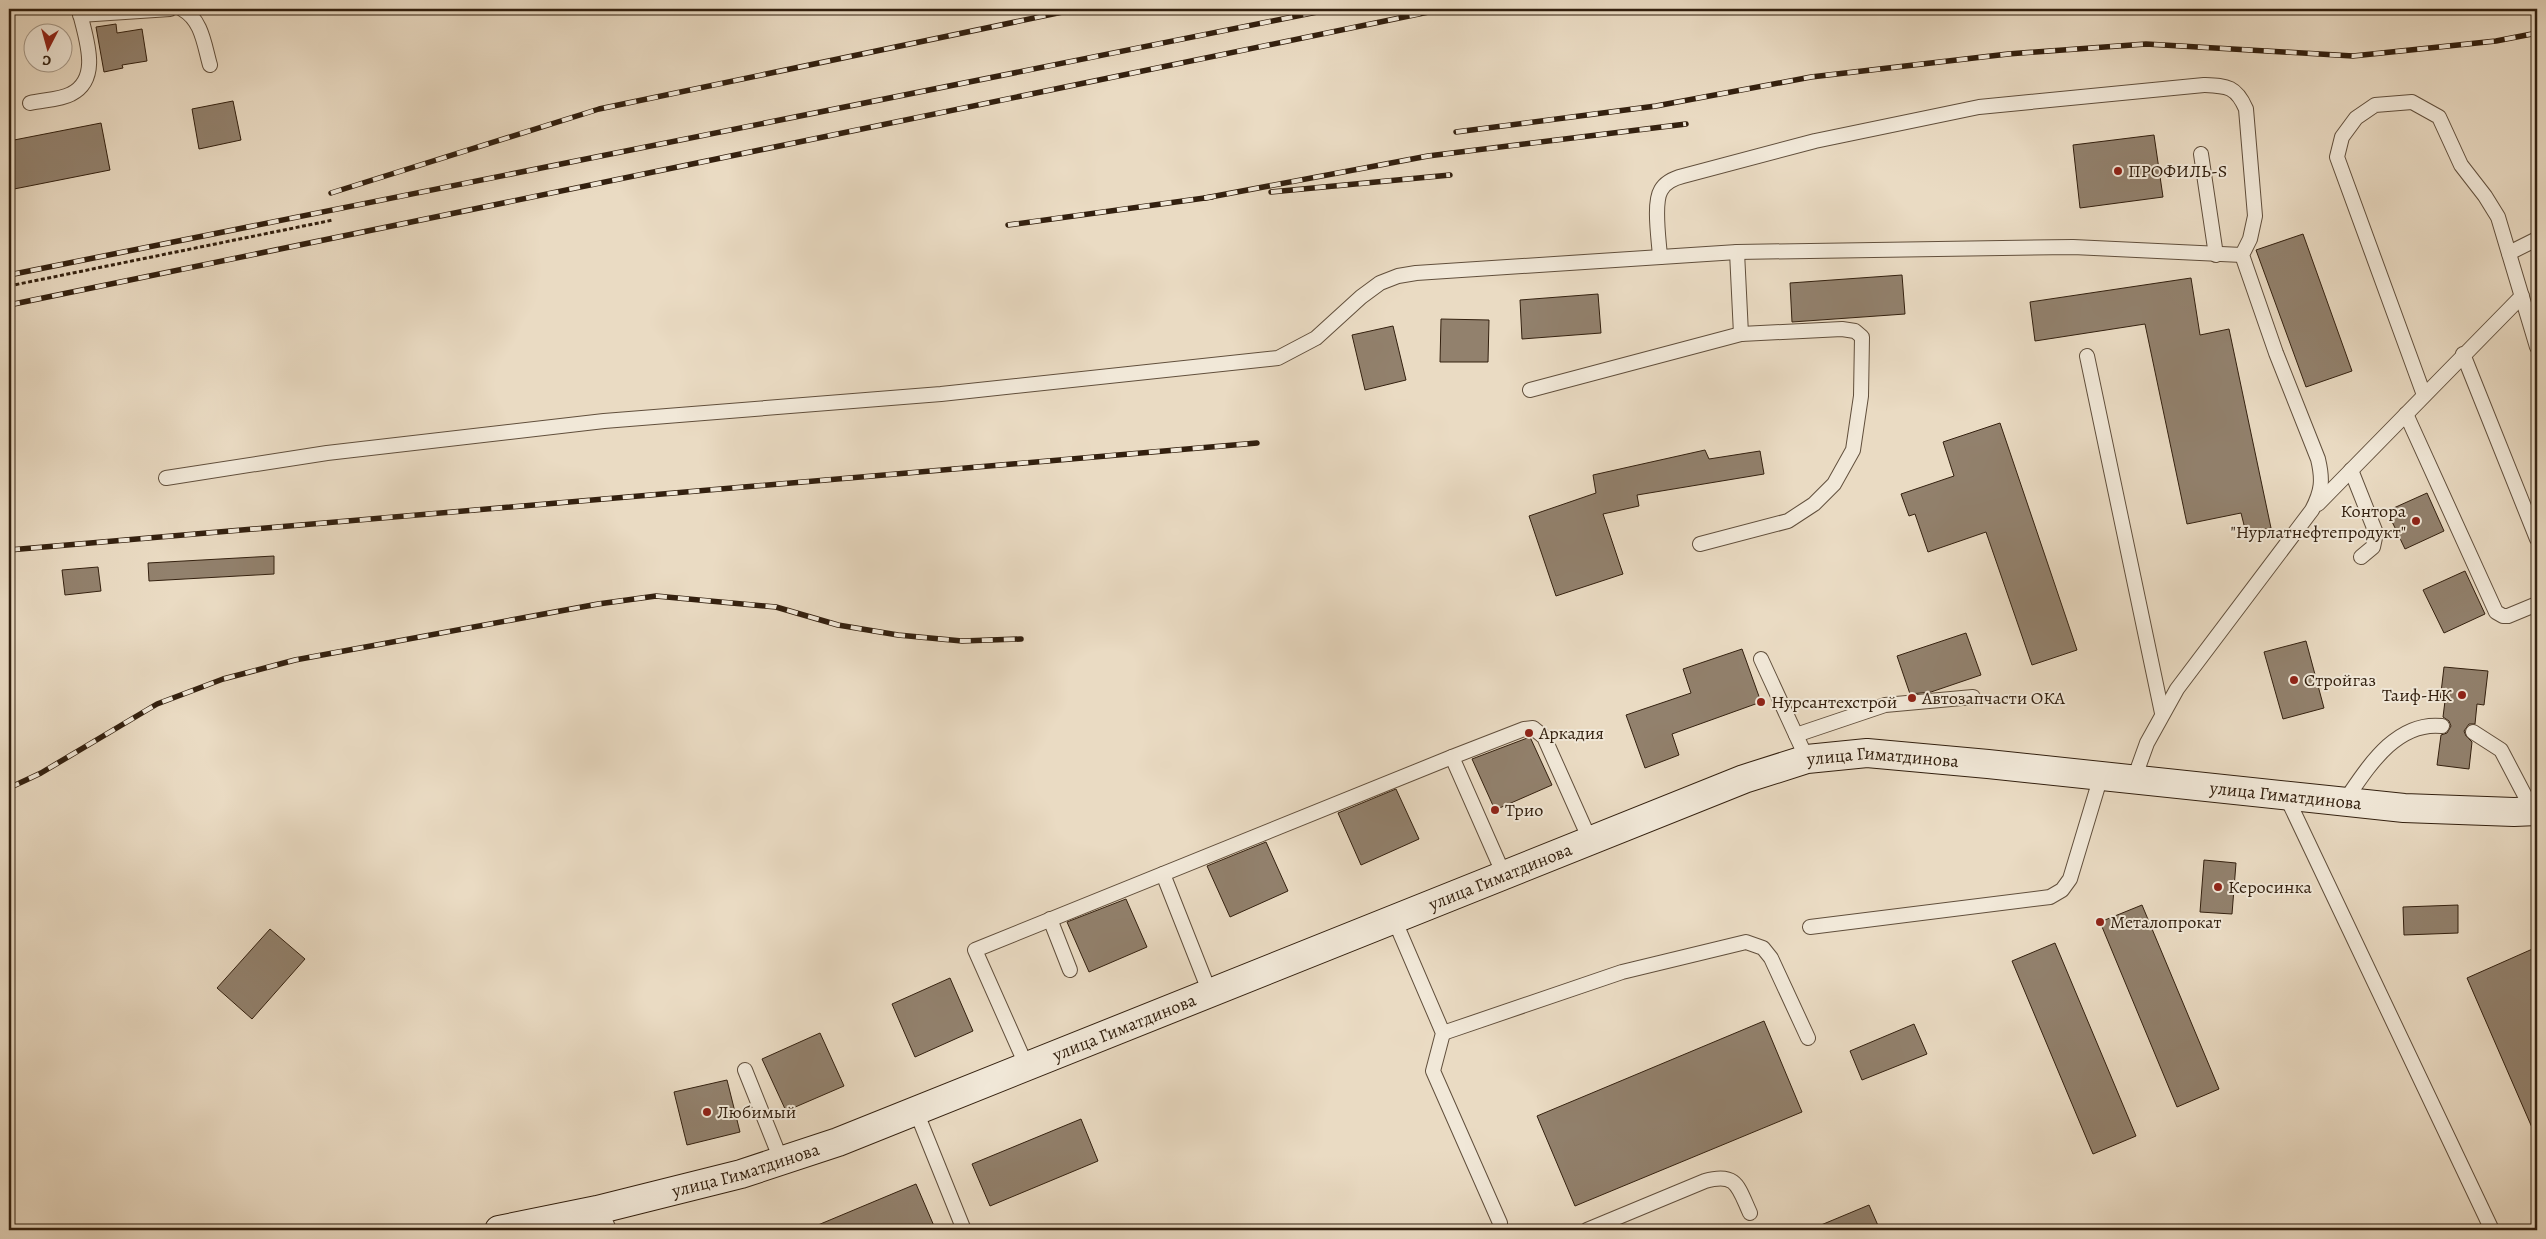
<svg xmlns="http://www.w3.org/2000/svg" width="2546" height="1239" font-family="Alegreya,serif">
	<rect width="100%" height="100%" fill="#eadbc3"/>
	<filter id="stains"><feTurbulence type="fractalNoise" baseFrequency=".004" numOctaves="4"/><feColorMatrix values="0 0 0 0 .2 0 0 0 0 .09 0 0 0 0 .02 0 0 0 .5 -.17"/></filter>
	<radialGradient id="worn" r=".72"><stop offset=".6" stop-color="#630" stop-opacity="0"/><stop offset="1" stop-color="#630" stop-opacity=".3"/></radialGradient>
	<g fill="#92816d" stroke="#33200f">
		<polygon points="116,24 117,33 142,29 147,61 122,65 123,68 104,72 96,27"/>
		<polygon points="233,101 241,140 199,149 192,109"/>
		<polygon points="101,123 110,170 9,190 9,141"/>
		<polygon points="2154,135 2163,197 2080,208 2073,145"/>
		<polygon points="2303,234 2352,371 2306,387 2256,250"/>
		<polygon points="1902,275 1905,314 1792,322 1790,283"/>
		<polygon points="2191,278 2200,335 2229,329 2271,528 2246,533 2241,513 2187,524 2145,324 2035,341 2030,302"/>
		<polygon points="1598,294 1601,333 1522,339 1520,300"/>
		<polygon points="1441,319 1489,320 1488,362 1440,362"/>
		<polygon points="1393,326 1406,380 1365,390 1352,335"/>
		<polygon points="2000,423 2077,650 2032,665 1986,532 1928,552 1915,514 1909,516 1901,494 1954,476 1943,442"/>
		<polygon points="1705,450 1709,459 1760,451 1764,474 1637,495 1639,506 1603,514 1623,574 1556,596 1529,516 1596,493 1593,475"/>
		<polygon points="2427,493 2444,531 2405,549 2387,511"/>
		<polygon points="274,556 274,574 149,581 148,563"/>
		<polygon points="98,567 101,591 65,595 62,570"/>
		<polygon points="2465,571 2485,614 2444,633 2423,590"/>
		<polygon points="1966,633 1981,675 1931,692 1910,694 1897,656"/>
		<polygon points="2306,641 2324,708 2283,719 2264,652"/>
		<polygon points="1742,649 1761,702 1672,734 1679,755 1645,768 1626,715 1691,693 1683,669"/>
		<polygon points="2444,667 2488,671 2484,705 2477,704 2475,724 2469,724 2464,731 2466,736 2472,742 2469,769 2437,765 2441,735 2447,733 2451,726 2449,721 2443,717 2445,701 2440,701"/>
		<polygon points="1530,737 1552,785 1495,810 1472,759"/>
		<polygon points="1396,789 1419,839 1361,865 1338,813"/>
		<polygon points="1266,842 1288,891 1230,917 1207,866"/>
		<polygon points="2204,860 2236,863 2232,914 2200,912"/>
		<polygon points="1126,899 1147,947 1089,972 1067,922"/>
		<polygon points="2142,905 2219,1089 2177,1107 2100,922"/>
		<polygon points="2458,905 2458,933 2404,935 2403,907"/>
		<polygon points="270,929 305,959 252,1019 217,988"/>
		<polygon points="2055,943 2136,1136 2093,1154 2012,961"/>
		<polygon points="2537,947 2537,1139 2467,978"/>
		<polygon points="950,978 973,1031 915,1057 892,1004"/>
		<polygon points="1764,1021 1802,1112 1575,1206 1537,1116"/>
		<polygon points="1914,1024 1927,1054 1862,1080 1850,1051"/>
		<polygon points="820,1033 844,1086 786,1111 762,1059"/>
		<polygon points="727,1080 740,1132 687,1145 674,1092"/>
		<polygon points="1081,1119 1098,1161 990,1206 972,1164"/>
		<polygon points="916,1184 934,1226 924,1230 806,1230"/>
		<polygon points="1869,1205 1880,1230 1809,1230"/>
	</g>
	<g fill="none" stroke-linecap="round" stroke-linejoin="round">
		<defs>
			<g id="service">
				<path d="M 182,9 C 202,20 204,44 210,65"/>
				<polyline points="80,15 170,9"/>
				<path d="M 30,103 C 42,100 60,100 71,94 C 103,78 84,34 79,9"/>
				<polyline points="2201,154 2216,255"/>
				<polyline points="1737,252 1741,334"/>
				<polyline points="2509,253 2537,239"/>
				<path d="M 1660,257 C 1659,240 1653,203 1661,190 C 1666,181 1675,178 1683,176 L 1815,141 L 1979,107 L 2204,85 C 2227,86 2236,86 2246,109 L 2255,216 L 2250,239 L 2242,255 L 2276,353 L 2318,459 C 2323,480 2322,491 2312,510 L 2177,689 L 2147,743 L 2134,779"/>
				<polyline points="2463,354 2537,539"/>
				<polyline points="2087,356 2162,713"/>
				<polyline points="1530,390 1741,334 1842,329 1855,331 1862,337 1861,396 1853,450 1834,484 1814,504 1788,521 1700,544"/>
				<polyline points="2424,395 2337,157 2342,137 2356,118 2375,105 2412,102 2439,117 2461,165 2485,196 2498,217 2537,347"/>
				<polyline points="2406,414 2496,612 2503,616 2508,616 2537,604"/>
				<polyline points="2351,470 2376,533 2373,547 2361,557"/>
				<polyline points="166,478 327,453 604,421 941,394 1278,358 1316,338 1361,297 1380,283 1398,276 1416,273 1737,252 2073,247 2242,255"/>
				<polyline points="2318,504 2522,296"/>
				<polyline points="1761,659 1807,759"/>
				<polyline points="2473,732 2501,750 2533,811"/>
				<polyline points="1796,735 1885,705 1973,697"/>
				<polyline points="1452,757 1504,875"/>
				<polyline points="2286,796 2492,1230"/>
				<path d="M 2344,802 C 2367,769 2395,721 2442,726"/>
				<polyline points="1163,874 1210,993"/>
				<polyline points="1050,919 1070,970"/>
				<polyline points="1394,919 1443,1033 1433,1071 1500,1223"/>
				<polyline points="1810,927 2050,897 2062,890 2070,879 2101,776"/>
				<polyline points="1443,1033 1622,972 1746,942 1763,948 1771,958 1808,1038"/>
				<polyline points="1027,1067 975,950 1452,757 1524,729 1533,728 1544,737 1590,840"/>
				<polyline points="745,1070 781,1160"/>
				<polyline points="916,1111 964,1230"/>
				<path d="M 1587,1230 L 1705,1181 C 1737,1172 1738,1187 1750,1213"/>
			</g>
			<polyline id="pedestrian" points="597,1210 606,1230"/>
			<g id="secondary">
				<path id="s1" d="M 499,1230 L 597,1210 L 741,1174 L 838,1142 L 1744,779 L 1807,759 L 1867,753 L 1988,764 L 2404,808 L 2514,812 L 2537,811"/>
			</g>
		</defs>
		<use href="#service" stroke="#614f3c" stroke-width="16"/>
		<use href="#pedestrian" stroke="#614f3c" stroke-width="22"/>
		<use href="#secondary" stroke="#33200f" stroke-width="30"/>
		<polyline stroke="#33200f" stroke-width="3" stroke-dasharray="4 2.5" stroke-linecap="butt" points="9,286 333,220"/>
		<use href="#service" stroke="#f1e8d8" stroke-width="14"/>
		<use href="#pedestrian" stroke="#f1e8d8" stroke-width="20"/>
		<use href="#secondary" stroke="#f1e8d8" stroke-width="28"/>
		<defs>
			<g id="rail">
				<polyline points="1456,132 1656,106 1811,77 2008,54 2146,44 2353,56 2496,41 2537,33"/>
				<polyline points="1271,192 1450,175"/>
				<polyline points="331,193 599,109 1077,9"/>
				<polyline points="1205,198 1428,156 1686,124"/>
				<polyline points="1008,225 1212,197"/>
				<polyline points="9,275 1332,9"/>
				<polyline points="9,305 1443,9"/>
				<polyline points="9,550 1257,443"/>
				<polyline points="9,788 41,773 157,704 223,679 295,660 598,604 656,596 776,607 838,625 898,635 962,641 1021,639"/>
			</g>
		</defs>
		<use href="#rail" stroke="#33200f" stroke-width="5.5"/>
		<use href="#rail" stroke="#f1e8d8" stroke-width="4" stroke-dasharray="11" stroke-linecap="butt"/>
	</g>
	<g fill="#8f2418" stroke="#f1e8d8" stroke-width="2">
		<circle cx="2118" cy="171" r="5"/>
		<circle cx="2416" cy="521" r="5"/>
		<circle cx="2294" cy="680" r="5"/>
		<circle cx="2462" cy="695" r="5"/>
		<circle cx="1912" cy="698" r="5"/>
		<circle cx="1761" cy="702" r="5"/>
		<circle cx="1529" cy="733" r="5"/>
		<circle cx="1495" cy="810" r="5"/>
		<circle cx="2218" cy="887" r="5"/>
		<circle cx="2100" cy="922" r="5"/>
		<circle cx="707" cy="1112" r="5"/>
	</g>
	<g text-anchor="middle" stroke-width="4" stroke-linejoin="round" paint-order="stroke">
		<g font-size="18" fill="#33200f" stroke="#f1e8d8" text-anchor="start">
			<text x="2128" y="177">ПРОФИЛЬ-S</text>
			<text x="2406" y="517" text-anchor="end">Контора<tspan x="2406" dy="21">"Нурлатнефтепродукт"</tspan></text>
			<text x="2304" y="686">Стройгаз</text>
			<text x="2452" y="701" text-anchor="end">Таиф-НК</text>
			<text x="1922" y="704">Автозапчасти ОКА</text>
			<text x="1771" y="708">Нурсантехстрой</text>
			<text x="1539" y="739">Аркадия</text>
			<text x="1505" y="816">Трио</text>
			<text x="2228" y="893">Керосинка</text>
			<text x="2110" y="928">Металопрокат</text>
			<text x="717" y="1118">Любимый</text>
		</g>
		<g font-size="18" fill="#33200f" stroke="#f1e8d8">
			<text dy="6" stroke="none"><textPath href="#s1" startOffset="1469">улица Гиматдинова</textPath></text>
			<text dy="6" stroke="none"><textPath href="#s1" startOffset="1874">улица Гиматдинова</textPath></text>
			<text dy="6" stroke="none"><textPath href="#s1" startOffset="1064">улица Гиматдинова</textPath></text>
			<text dy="6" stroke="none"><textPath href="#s1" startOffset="659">улица Гиматдинова</textPath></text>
			<text dy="6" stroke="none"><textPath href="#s1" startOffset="254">улица Гиматдинова</textPath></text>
		</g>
	</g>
	<rect width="2546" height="1239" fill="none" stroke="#eadbc3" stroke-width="30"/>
	<rect x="10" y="10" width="2526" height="1219" fill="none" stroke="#33200f" stroke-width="2.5"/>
	<rect x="15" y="15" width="2516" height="1209" fill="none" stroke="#33200f"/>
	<g transform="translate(48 48) rotate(186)"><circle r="24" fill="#f1e8d8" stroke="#a59888"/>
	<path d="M0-4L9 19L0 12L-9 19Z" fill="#8f2418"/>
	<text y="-8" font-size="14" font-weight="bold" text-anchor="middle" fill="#33200f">С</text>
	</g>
	<rect width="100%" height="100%" filter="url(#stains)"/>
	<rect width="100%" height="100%" fill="url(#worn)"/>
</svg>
